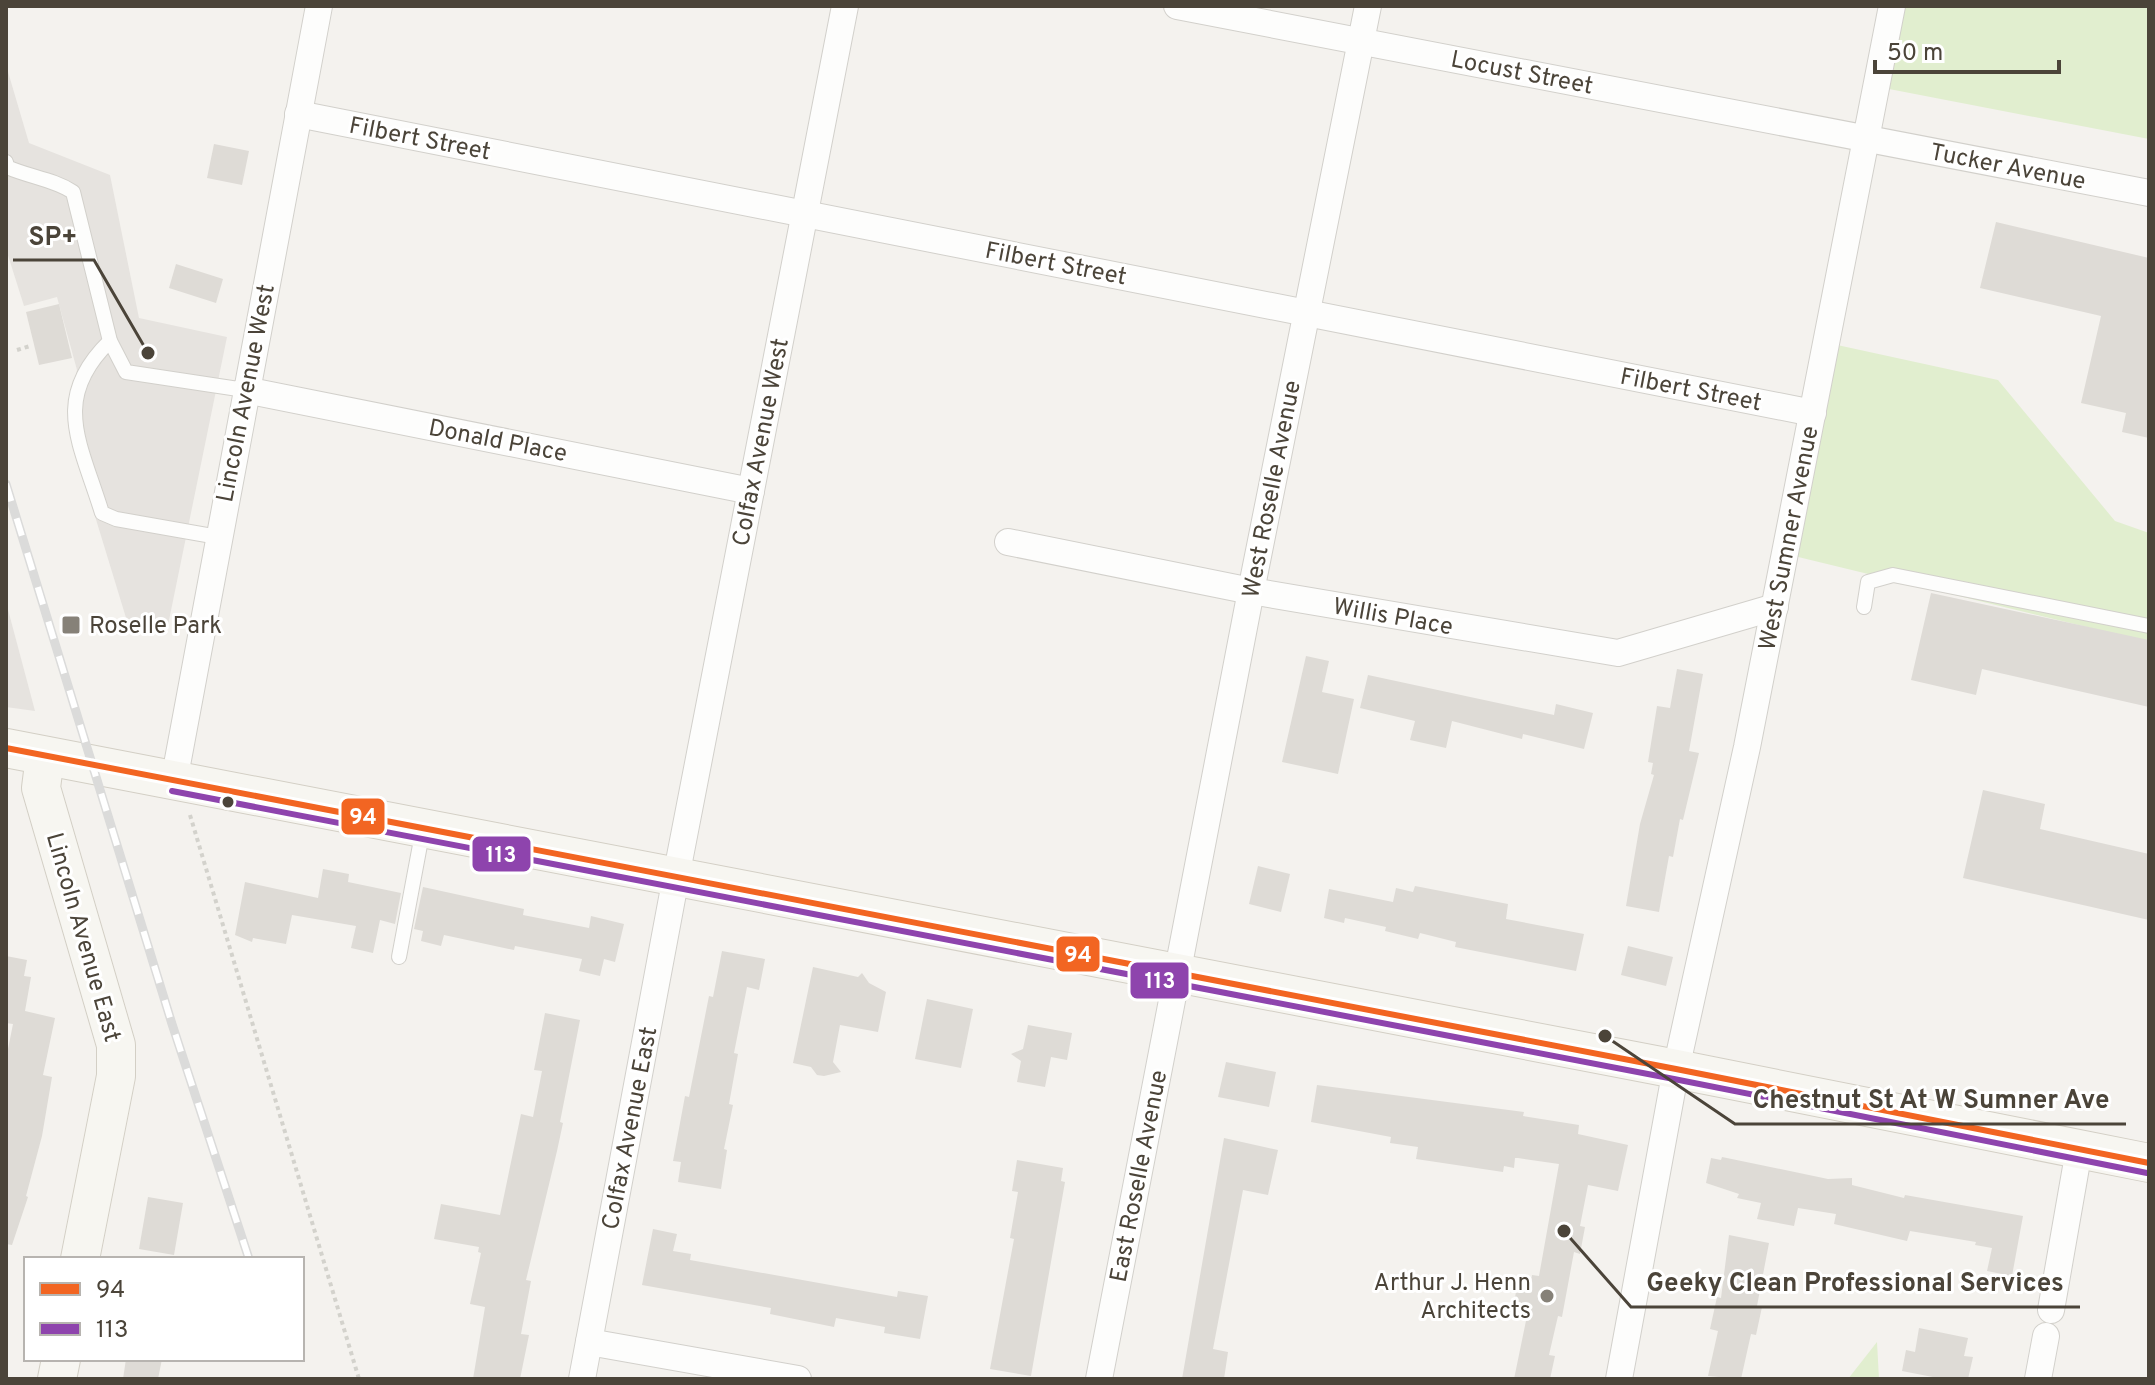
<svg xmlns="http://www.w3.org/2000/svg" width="2155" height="1385" font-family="Overpass,sans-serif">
	<rect width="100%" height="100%" fill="#f4f2ee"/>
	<g fill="#e1eecf">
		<polygon points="1905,6 2149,6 2149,139 1889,89"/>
		<polygon points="1828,343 1998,380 2115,521 2149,533 2149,642 1790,555"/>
		<polygon points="1877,1342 1879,1379 1848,1379"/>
	</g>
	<g fill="#e6e3df">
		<polygon points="6,65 29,143 110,175 139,318 227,337 167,630 127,621 69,431 71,399 77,370 57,297 24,306 6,249"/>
		<polygon points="6,602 35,711 6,707"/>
	</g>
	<g fill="#dedbd6">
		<polygon points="214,144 249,151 242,185 207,178"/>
		<polygon points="1996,222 2149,258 2149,438 2122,432 2126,413 2081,403 2101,316 1980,288"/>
		<polygon points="176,264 223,279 216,303 169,288"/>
		<polygon points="59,304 72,358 39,365 26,312"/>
		<polygon points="1931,593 2149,640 2149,707 1982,669 1976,695 1911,680"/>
		<polygon points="1306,656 1329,661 1322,692 1354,699 1338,774 1282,762"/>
		<polygon points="1677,669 1703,674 1689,751 1699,753 1683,820 1680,819 1673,857 1669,856 1659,912 1626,906 1640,824 1654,775 1651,774 1653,763 1648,762 1657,706 1670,708"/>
		<polygon points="1368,675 1554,715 1556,704 1593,713 1584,749 1523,734 1522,739 1452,721 1446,748 1410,740 1415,721 1360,708"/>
		<polygon points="1983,790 2045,804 2040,829 2149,854 2149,920 1963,878"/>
		<polygon points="1258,866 1290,874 1281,912 1249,904"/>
		<polygon points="323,869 349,874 348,882 401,893 395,924 380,920 373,953 351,948 356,926 292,915 286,944 253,938 252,942 235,935 245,882 318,898"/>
		<polygon points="1415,886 1508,904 1506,919 1584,934 1576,971 1455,947 1456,942 1420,933 1418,939 1385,931 1386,927 1345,918 1344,923 1324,918 1329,889 1393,902 1396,888 1413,892"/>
		<polygon points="423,887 524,909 523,915 589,928 591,916 624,924 615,962 604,959 600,976 579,971 582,959 515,946 514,950 444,935 441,946 421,941 423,931 414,929"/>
		<polygon points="1628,946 1673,957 1666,986 1621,975"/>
		<polygon points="722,951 765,959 759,990 747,987 734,1053 738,1054 729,1104 733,1105 724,1149 727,1150 721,1189 678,1182 681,1162 673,1161 685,1096 689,1097 709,996 713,997"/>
		<polygon points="6,956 27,960 24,976 31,977 25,1011 55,1018 43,1075 52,1077 42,1136 26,1196 28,1197 12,1245 6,1244 6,1059 13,1024 6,1023"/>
		<polygon points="813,967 858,977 862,973 869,983 886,992 878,1032 840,1025 833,1062 841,1072 824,1076 817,1075 811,1067 793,1063"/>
		<polygon points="927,999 973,1009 961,1068 915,1059"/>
		<polygon points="545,1013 580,1020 560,1122 563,1123 557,1151 526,1280 531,1281 521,1334 529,1335 520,1379 473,1379 485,1307 470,1304 481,1253 478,1252 479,1247 434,1239 441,1204 500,1215 521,1114 533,1117 542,1071 534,1070"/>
		<polygon points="1028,1025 1072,1033 1067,1060 1051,1057 1045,1087 1017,1082 1021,1061 1011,1054 1023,1049"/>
		<polygon points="1226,1062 1276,1072 1269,1107 1218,1097"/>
		<polygon points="1317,1085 1524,1112 1523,1116 1579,1125 1578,1134 1628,1145 1618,1191 1588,1185 1580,1226 1585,1227 1580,1254 1574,1252 1562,1317 1558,1316 1549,1355 1555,1356 1550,1379 1514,1379 1528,1311 1513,1309 1517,1286 1530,1288 1532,1275 1539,1276 1559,1164 1518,1158 1515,1158 1514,1168 1504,1166 1503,1172 1416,1159 1418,1147 1390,1143 1391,1137 1311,1122"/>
		<polygon points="1224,1138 1278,1150 1268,1195 1243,1190 1213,1349 1228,1352 1224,1379 1182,1379"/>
		<polygon points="1722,1157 1828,1179 1852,1178 1852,1185 1904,1198 1905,1195 2023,1216 2012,1276 1987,1271 1992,1248 1975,1245 1976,1242 1910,1231 1907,1241 1834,1224 1836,1214 1798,1208 1794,1226 1757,1219 1761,1203 1737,1198 1739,1194 1706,1183 1711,1158 1721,1160"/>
		<polygon points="1017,1160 1063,1168 1061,1181 1065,1182 1031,1376 990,1369 1014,1239 1010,1238 1018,1192 1012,1191"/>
		<polygon points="148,1197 183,1203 174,1255 139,1249"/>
		<polygon points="653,1229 677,1234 673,1251 691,1254 690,1260 897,1297 898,1291 928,1296 920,1339 884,1333 885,1327 836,1318 834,1327 770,1314 771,1308 642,1285"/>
		<polygon points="1729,1235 1769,1243 1757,1306 1762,1307 1756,1335 1751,1334 1741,1379 1708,1376 1718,1331 1710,1329 1717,1297 1721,1298"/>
		<polygon points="1919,1328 1968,1338 1964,1356 1973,1357 1968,1379 1943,1379 1902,1371 1906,1350 1915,1352"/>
		<polygon points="126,1359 162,1359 158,1379 123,1379"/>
	</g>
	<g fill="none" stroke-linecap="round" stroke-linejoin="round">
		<defs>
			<g id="lane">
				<path d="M 6,162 L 7,167 C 29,177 53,179 73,192 L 110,341 L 126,372 L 245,390"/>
				<path d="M 110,341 C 50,399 81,444 102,513 L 116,519 L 218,537"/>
				<polyline points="1864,607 1868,582 1893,575 2149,626"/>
				<polyline points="399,957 423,829"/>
			</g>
			<g id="street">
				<polyline points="1177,6 2149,193"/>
				<polyline points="298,114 1813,413"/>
				<polyline points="245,390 751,491"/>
				<polyline points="1008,542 1251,591 1618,653 1775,607"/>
				<polyline points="174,781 319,6"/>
				<polyline points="2051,1310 2079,1150"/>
				<polyline points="589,1342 798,1379"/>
				<polyline points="582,1379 676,877 845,6"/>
				<polyline points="1099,1379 1251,591 1368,6"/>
				<polyline points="1619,1379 1676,1069 1747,747 1892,6"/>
				<polyline points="2038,1379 2046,1336"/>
			</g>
			<g id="secondary">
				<polyline points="6,748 1676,1069 2149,1163"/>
				<polyline points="45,756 41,788 116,1045 116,1076 80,1259"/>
				<polyline points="57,1379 61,1359"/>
			</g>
		</defs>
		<use href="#lane" stroke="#d2d0cb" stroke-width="16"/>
		<use href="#street" stroke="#d2d0cb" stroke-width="28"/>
		<use href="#secondary" stroke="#d3cfc5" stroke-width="40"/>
		<g stroke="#d3d2cc" stroke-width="4" stroke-dasharray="4 4" stroke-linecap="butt">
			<polyline points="17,350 30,346"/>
			<polyline points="190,815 359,1379"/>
		</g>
		<use href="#lane" stroke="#fdfdfc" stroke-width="14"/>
		<use href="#street" stroke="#fdfdfc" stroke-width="26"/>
		<use href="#secondary" stroke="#f7f6f1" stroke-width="38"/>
		<defs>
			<polyline id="rail" points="6,484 172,1024 249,1259"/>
		</defs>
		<use href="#rail" stroke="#dbdbda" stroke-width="9"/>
		<use href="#rail" stroke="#fff" stroke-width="6" stroke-dasharray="18" stroke-linecap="butt"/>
		<defs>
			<polyline id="bus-1" points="6,748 1676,1069 2149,1163"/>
			<polyline id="bus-2" points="172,791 1674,1079 2147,1173"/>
		</defs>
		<use href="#bus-1" stroke="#fff" stroke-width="12"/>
		<use href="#bus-2" stroke="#fff" stroke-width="12"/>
		<use href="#bus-1" stroke="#f26522" stroke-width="6"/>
		<use href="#bus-2" stroke="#8e44ad" stroke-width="6"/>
	</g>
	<g fill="#868178" stroke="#fff" stroke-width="3">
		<rect x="61" y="615" width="20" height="20" rx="4"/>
		<circle cx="1547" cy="1296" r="8"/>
	</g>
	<circle fill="#4b4439" stroke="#fff" stroke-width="3" cx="228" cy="802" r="7"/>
	<g text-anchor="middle" stroke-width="6" stroke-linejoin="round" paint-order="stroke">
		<g font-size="24" fill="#4b4439" stroke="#fff">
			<text transform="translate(1522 72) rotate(11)" y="8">Locust Street</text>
			<text transform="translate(420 138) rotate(11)" y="8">Filbert Street</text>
			<text transform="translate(2008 166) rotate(11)" y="8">Tucker Avenue</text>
			<text transform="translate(1056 263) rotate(11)" y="8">Filbert Street</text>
			<text transform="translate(1691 389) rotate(11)" y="8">Filbert Street</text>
			<text transform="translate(245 393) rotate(-79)" y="8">Lincoln Avenue West</text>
			<text transform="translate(498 440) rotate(11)" y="8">Donald Place</text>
			<text transform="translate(760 442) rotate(-79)" y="8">Colfax Avenue West</text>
			<text transform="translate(1271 489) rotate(-79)" y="8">West Roselle Avenue</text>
			<text transform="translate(1788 538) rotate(-79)" y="8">West Sumner Avenue</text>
			<text transform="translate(1393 616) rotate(10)" y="8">Willis Place</text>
			<text transform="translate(84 937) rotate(74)" y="8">Lincoln Avenue East</text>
			<text transform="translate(629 1128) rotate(-79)" y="8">Colfax Avenue East</text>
			<text transform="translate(1138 1176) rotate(-79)" y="8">East Roselle Avenue</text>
		</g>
		<g font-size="24" fill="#4b4439" stroke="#fff" text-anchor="start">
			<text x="89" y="633">Roselle Park</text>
			<text x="1531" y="1290" text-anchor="end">Arthur J. Henn<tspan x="1531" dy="28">Architects</tspan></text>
		</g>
	</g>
	<path fill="none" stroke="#4b4439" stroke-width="3" d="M148 353L94 260H13M1605 1036L1735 1124H2126M1564 1231L1631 1307H2080"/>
	<g fill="#4b4439" stroke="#fff" stroke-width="3">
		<circle cx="148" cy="353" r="8"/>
		<circle cx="1605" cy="1036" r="8"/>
		<circle cx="1564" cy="1231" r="8"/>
	</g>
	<g font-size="26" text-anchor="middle" font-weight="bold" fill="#4b4439" stroke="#fff" stroke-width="6" stroke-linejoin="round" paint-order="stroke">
		<text x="53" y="245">SP+</text>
		<text x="1931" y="1108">Chestnut St At W Sumner Ave</text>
		<text x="1855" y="1291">Geeky Clean Professional Services</text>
	</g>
	<g stroke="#fff" stroke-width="3">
		<rect x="340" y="797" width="46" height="39" rx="8" fill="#f26522"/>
		<rect x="471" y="835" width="61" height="38" rx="8" fill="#8e44ad"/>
		<rect x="1055" y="935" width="46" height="38" rx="8" fill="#f26522"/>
		<rect x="1129" y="961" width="61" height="39" rx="8" fill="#8e44ad"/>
	</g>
	<g font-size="22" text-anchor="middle" font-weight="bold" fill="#fff">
		<text x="363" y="824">94</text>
		<text x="501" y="862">113</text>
		<text x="1078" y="962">94</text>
		<text x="1160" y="988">113</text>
	</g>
	<rect width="2155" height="1385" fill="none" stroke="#4b4439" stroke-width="16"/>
	<rect x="24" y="1257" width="280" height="104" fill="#ffffff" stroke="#b7b4b0" stroke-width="2"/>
	<rect x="40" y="1283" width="40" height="12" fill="#f26522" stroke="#b7b4b0" stroke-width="2"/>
	<text x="96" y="1297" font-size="24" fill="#4b4439">94</text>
	<rect x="40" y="1323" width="40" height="12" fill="#8e44ad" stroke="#b7b4b0" stroke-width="2"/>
	<text x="96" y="1337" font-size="24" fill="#4b4439">113</text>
	<path d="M1875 60v12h184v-12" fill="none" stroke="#4b4439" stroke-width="4"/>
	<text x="1887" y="60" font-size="24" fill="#4b4439" stroke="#ffffff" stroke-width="6" paint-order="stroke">50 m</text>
</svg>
